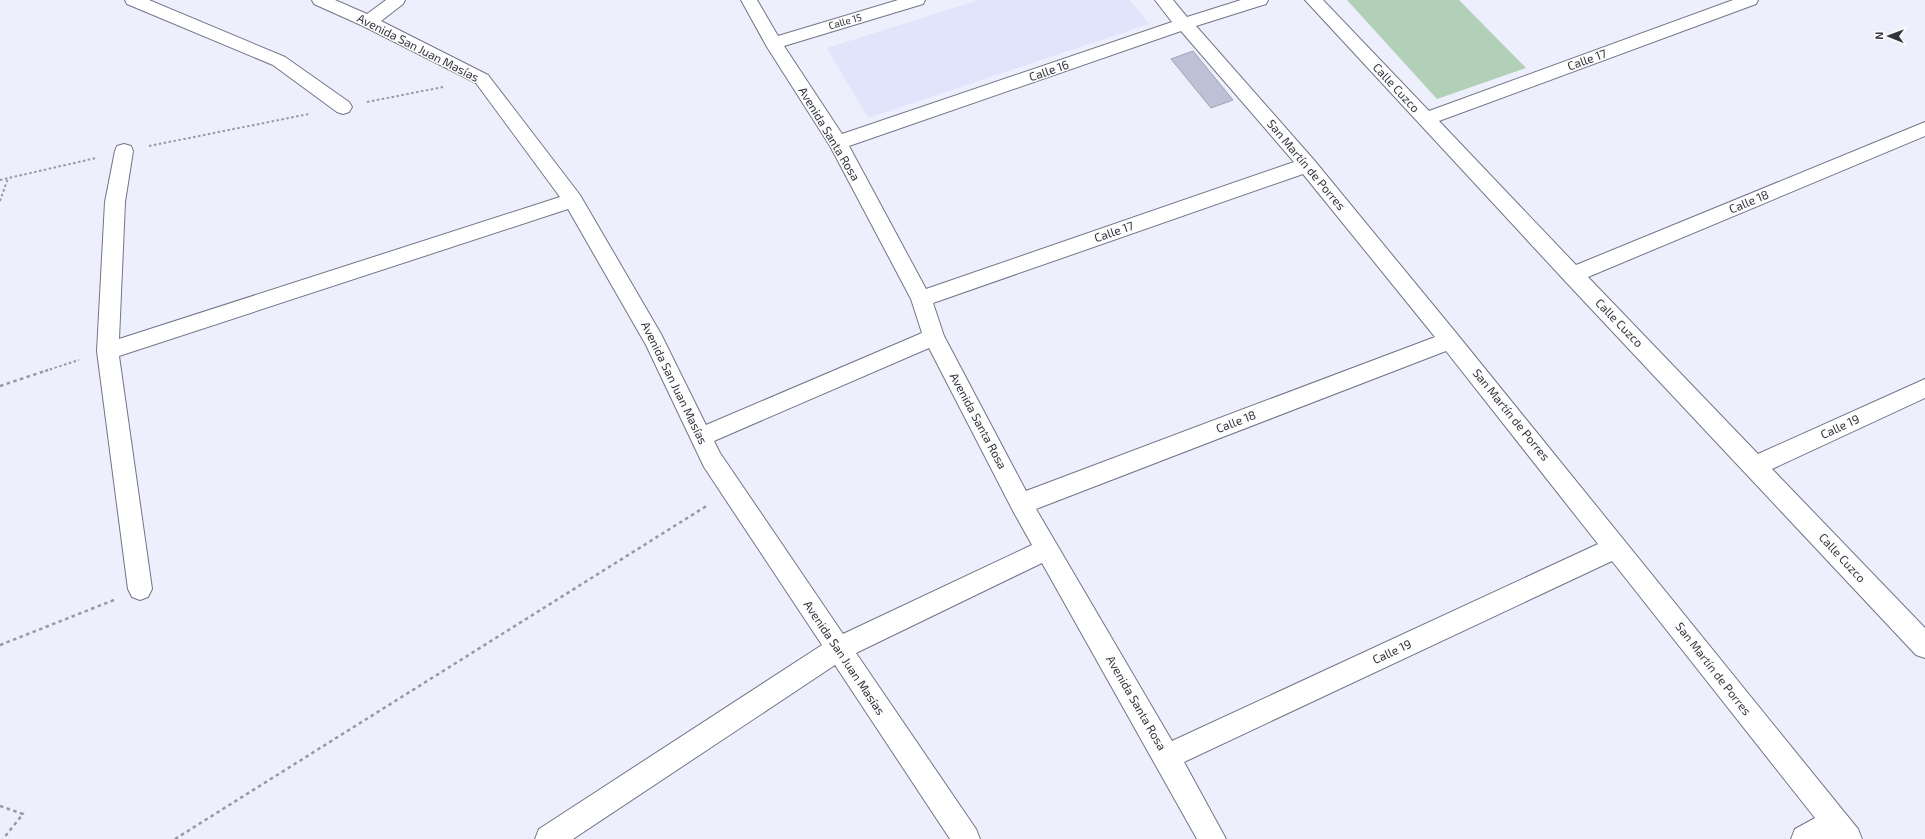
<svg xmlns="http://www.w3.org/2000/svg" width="1925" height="839" font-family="'Exo 2',sans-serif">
	<rect width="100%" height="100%" fill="#edeffc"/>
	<polygon fill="#e1e5fb" points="979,0 1130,0 1149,24 868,118 827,48"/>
	<polygon fill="#b2cfb8" points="1347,0 1459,0 1526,68 1437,99"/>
	<polygon fill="#bec1d6" stroke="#a1a4b8" points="1193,51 1233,100 1211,108 1171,59"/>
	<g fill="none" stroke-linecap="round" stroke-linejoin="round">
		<defs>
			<g id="minor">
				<polygon points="125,0 149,0 285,57 349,102 352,107 349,112 343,114 337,112 273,65 127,4"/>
				<path d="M 312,0 L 335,0 L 367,14 L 386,0 L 405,0 L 403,4 L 381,21 L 488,75 L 580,195 L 661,334 L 706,425 L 922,333 L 911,299 L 830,146 L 767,47 L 741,0 L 757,0 L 778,36 L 898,0 L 925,0 L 923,4 L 784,46 L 842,134 L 1172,22 L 1155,0 L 1173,0 L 1187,17 L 1241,0 L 1268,0 L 1266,4 L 1196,26 L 1314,160 L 1457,334 L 1858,829 L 1862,839 L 1791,839 L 1795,829 L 1815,818 L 1612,561 L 1184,762 L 1226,839 L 1197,839 L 1042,563 L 856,653 L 976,829 L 980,839 L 950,839 L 835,665 L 573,839 L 535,839 L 539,829 L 822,645 L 704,467 L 646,345 L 568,209 L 119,356 L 152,589 L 148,597 L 140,600 L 132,597 L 128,589 L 97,351 L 105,202 L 115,151 L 117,146 L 124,144 L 131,146 L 133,151 L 125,202 L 119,339 L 560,197 L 476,83 L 363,26 L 314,4 ZM 1181,31 L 1294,162 L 926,289 L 849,146 ZM 1303,174 L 1435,337 L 1026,491 L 944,336 L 933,303 ZM 929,348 L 1013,511 L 1032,545 L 843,634 L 720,453 L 714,441 ZM 1446,351 L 1598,544 L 1172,741 L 1036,509 Z"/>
				<polygon points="1305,0 1323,0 1429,111 1733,0 1758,0 1756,4 1439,121 1576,265 1925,122 1925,136 1588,277 1758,454 1925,379 1925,398 1772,469 1925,628 1925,658 1916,655 1565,281"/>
			</g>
		</defs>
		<use href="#minor" stroke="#727588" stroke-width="2"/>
		<g stroke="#9698a2" stroke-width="2" stroke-dasharray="2.5 2.5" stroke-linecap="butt">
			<polyline points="367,102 443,87"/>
			<polyline points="149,146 309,114"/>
			<polyline points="0,180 96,158"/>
			<polyline points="0,201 8,178"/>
			<polyline points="45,371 79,360"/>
		</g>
		<g stroke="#9698a2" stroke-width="2.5" stroke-dasharray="3.5 3.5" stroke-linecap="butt">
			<polyline points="0,386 48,370"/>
			<polyline points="0,645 114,600"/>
			<polyline points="0,806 23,814 3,839"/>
			<polyline points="175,839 708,505"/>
		</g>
		<use href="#minor" fill="#fff" fill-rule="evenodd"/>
	</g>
	<g text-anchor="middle" stroke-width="3" stroke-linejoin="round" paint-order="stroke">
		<g font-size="10" fill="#33343c" stroke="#fdfdfd">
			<text transform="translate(845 21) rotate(-16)" y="4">Calle 15</text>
		</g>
		<g font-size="12" fill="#33343c" stroke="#fdfdfd">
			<text transform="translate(418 48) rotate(27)" y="4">Avenida San Juan Masías</text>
			<text transform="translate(1587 60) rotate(-20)" y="4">Calle 17</text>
			<text transform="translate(1049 71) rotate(-19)" y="4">Calle 16</text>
			<text transform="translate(1396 88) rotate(47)" y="4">Calle Cuzco</text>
			<text transform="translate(829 134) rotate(59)" y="4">Avenida Santa Rosa</text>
			<text transform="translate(1306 165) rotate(50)" y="4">San Martín de Porres</text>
			<text transform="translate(1749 202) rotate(-23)" y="4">Calle 18</text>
			<text transform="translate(1114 232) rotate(-19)" y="4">Calle 17</text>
			<text transform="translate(1619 323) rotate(46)" y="4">Calle Cuzco</text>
			<text transform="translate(674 383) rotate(64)" y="4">Avenida San Juan Masías</text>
			<text transform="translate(1511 415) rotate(51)" y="4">San Martín de Porres</text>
			<text transform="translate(978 421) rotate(62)" y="4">Avenida Santa Rosa</text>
			<text transform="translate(1236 422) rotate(-21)" y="4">Calle 18</text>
			<text transform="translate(1840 427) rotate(-25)" y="4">Calle 19</text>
			<text transform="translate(1842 558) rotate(47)" y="4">Calle Cuzco</text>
			<text transform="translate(1392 652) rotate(-25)" y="4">Calle 19</text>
			<text transform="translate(844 658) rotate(56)" y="4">Avenida San Juan Masías</text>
			<text transform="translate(1713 669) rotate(52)" y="4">San Martín de Porres</text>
			<text transform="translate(1136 703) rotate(60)" y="4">Avenida Santa Rosa</text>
		</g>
	</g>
	<g transform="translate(1889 36) rotate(271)" stroke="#fdfdfd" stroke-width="3" paint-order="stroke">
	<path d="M0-3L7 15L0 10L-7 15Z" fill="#33343c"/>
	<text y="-6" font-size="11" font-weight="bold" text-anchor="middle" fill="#33343c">N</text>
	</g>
</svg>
